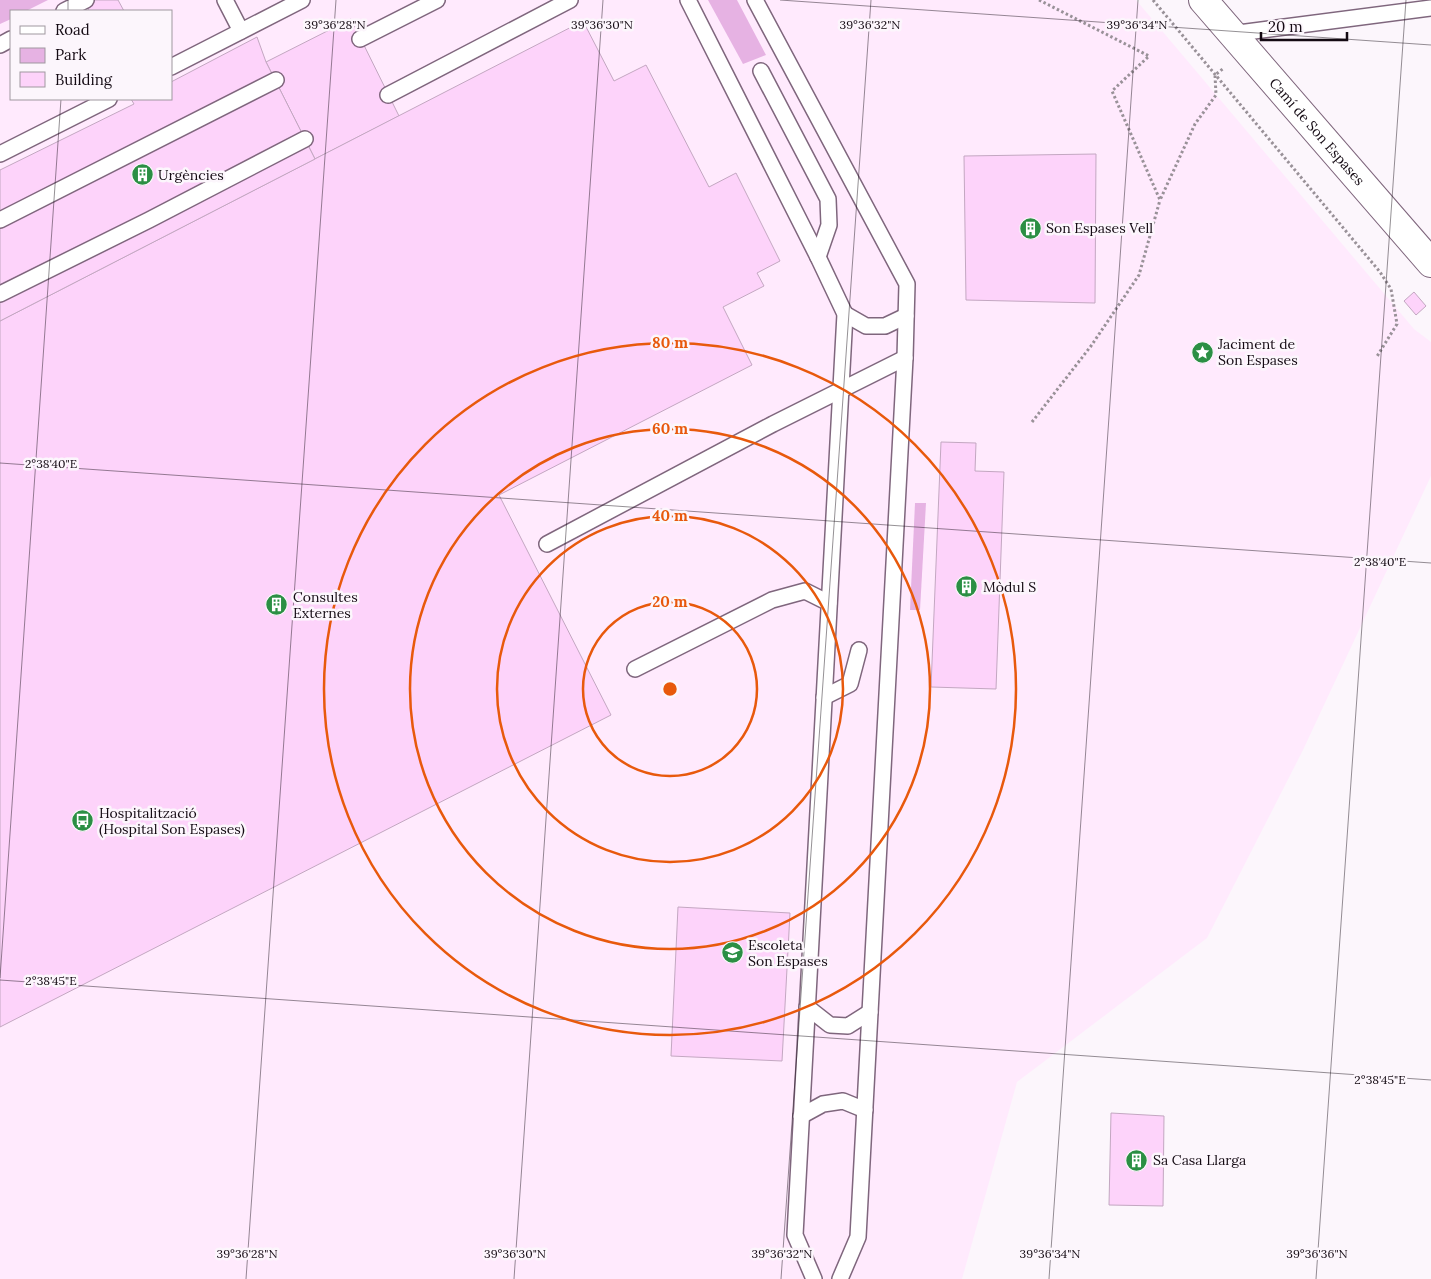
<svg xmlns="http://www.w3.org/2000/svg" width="1431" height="1279" font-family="Lora,serif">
	<rect width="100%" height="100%" fill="#fcf6fc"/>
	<path fill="#ffeafd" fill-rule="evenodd" d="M 0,0 L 1136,0 L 1414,329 L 1431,342 L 1431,476 L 1303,750 L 1207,938 L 1017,1082 L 962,1279 L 0,1279 ZM 11,11 L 171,11 L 171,99 L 11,99 Z"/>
	<g fill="#e6b2e3">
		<polygon points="0,0 48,0 26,11 11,11 11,19 0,24"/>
		<polygon points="708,0 737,0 766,55 743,64"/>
		<polygon points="915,503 926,503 920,610 910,610"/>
	</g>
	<g fill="#fdd3fa" stroke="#c3a7c1">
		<polygon points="84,0 118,0 124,11 89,11"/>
		<polygon points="351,19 399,116 315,159 266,62"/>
		<polygon points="583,21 614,81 646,65 709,187 736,173 780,261 757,273 764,286 723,307 752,365 499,495 611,715 0,1027 0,321"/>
		<polygon points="257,37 266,62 315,159 0,321 0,170 134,104 131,99 171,99 171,82"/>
		<polygon points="1096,154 1095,303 966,300 964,156"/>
		<polygon points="1414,292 1426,306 1416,315 1404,301"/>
		<polygon points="941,442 976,443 975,471 1004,472 996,689 931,687"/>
		<polygon points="678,907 790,913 782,1061 671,1056"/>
		<polygon points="1111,1113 1164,1116 1163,1206 1109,1205"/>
	</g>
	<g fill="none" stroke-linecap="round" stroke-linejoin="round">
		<defs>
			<g id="service">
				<polyline points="225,0 241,31"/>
				<polyline points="688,0 818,257 845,314 795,1235 814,1279"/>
				<polyline points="755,0 907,284 905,358 858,1237 840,1279"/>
				<polyline points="64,11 86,0"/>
				<polyline points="1231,34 1431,8"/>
				<polyline points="360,39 437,0"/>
				<polyline points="0,45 11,39"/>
				<polyline points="171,67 302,0"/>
				<polyline points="761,71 828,199 829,225 818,257"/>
				<polyline points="388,95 570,0"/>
				<polyline points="0,154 109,99"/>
				<polyline points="0,220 276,80"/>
				<polyline points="0,294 149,220 305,139"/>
				<polyline points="845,314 866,326 885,326 906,316"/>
				<polyline points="547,544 773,424 905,358"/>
				<polyline points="635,669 772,600 805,591 829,603"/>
				<polyline points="824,697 850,684 859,650"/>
				<polyline points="807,1007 830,1025 848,1026 870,1012"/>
				<polyline points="801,1116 823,1104 843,1101 865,1110"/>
			</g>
			<g id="minor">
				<path id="s1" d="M 1203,0 L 1431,263"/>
			</g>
		</defs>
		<use href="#service" stroke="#7f667d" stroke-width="18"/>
		<use href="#minor" stroke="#7f667d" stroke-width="30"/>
		<g stroke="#999198" stroke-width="3" stroke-dasharray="2.5 2.5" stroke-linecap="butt">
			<polyline points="1039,0 1149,56 1112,91 1160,200 1195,124 1216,95 1215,75 1224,68"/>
			<polyline points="1153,0 1380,272 1391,289 1397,324 1376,358"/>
			<polyline points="1032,422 1091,346 1139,275 1160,200"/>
		</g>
		<use href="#service" stroke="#fff" stroke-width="15"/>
		<use href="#minor" stroke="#fff" stroke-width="28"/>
	</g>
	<path fill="none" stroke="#140a13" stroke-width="1" stroke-opacity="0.45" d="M 780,0 L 1431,45M 68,11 L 68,0M 0,463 L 1431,563M 0,978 L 61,99M 0,980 L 1431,1080M 246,1279 L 336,0M 514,1279 L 603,0M 781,1279 L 871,0M 1049,1279 L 1138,0M 1316,1279 L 1406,0"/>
	<g fill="none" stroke="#e8590c" stroke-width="2.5">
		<circle cx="670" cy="689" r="87"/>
		<circle cx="670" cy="689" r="173"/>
		<circle cx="670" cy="689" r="260"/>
		<circle cx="670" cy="689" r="346"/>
	</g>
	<defs>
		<symbol id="building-disc" viewBox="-11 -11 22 22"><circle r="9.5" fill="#2b8f44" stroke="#fcf6fc"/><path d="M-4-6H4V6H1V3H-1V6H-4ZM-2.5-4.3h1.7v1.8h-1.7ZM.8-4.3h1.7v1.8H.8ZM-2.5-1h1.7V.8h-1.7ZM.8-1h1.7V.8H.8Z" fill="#fff"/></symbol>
		<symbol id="sight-disc" viewBox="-11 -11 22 22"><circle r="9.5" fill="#2b8f44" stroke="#fcf6fc"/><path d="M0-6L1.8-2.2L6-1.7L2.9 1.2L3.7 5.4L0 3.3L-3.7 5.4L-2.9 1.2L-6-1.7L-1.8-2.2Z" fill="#fff"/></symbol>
		<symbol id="bus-disc" viewBox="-11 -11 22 22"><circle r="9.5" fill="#2b8f44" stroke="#fcf6fc"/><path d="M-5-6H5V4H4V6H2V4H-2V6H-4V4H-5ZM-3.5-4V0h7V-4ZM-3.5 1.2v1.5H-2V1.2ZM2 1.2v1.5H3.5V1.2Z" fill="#fff"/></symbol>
		<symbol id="school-disc" viewBox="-11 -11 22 22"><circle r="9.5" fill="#2b8f44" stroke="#fcf6fc"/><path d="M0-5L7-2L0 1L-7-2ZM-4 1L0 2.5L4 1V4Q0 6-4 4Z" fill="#fff"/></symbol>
	</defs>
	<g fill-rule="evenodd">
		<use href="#building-disc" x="130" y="162" width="25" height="25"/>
		<use href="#building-disc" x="1018" y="216" width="25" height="25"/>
		<use href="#sight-disc" x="1190" y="340" width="25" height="25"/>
		<use href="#building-disc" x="954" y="574" width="25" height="25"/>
		<use href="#building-disc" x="264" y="592" width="25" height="25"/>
		<use href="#bus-disc" x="70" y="808" width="25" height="25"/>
		<use href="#school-disc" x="720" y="940" width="25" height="25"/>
		<use href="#building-disc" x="1124" y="1148" width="25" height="25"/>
	</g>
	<g text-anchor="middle" stroke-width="5" stroke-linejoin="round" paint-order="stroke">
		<g font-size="14" fill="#140a13" stroke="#fcf6fc">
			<text dy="5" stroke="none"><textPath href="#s1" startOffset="174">Camí de Son Espases</textPath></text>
		</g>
		<g font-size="14" fill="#140a13" stroke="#fcf6fc" text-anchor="start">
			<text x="158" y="180">Urgències</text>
			<text x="1046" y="233">Son Espases Vell</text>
			<text x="1218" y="349">Jaciment de<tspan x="1218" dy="16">Son Espases</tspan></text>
			<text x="983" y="592">Mòdul S</text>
			<text x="293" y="602">Consultes<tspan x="293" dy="16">Externes</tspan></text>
			<text x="99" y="818">Hospitalització<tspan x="99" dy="16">(Hospital Son Espases)</tspan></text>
			<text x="748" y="950">Escoleta<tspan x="748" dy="16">Son Espases</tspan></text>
			<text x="1153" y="1165">Sa Casa Llarga</text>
		</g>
	</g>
	<g font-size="12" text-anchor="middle" fill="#140a13" stroke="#fcf6fc" stroke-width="5" stroke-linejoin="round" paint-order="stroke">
		<text x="335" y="29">39°36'28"N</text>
		<text x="602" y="29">39°36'30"N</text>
		<text x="870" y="29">39°36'32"N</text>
		<text x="1137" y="29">39°36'34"N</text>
		<text x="51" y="468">2°38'40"E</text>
		<text x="1380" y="566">2°38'40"E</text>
		<text x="51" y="985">2°38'45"E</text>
		<text x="1380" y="1084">2°38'45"E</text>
		<text x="247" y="1258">39°36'28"N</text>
		<text x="515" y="1258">39°36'30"N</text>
		<text x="782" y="1258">39°36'32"N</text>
		<text x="1050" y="1258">39°36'34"N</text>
		<text x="1317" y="1258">39°36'36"N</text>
	</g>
	<circle cx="670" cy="689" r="8" fill="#e8590c" stroke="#fcf6fc" stroke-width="2.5"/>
	<g font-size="15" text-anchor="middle" font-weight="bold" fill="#e8590c" stroke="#fcf6fc" stroke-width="5" stroke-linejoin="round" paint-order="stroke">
		<text x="670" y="348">80 m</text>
		<text x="670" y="434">60 m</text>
		<text x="670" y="521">40 m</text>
		<text x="670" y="607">20 m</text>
	</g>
	<rect x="10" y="10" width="162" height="90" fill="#fcf6fc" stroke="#9f989f"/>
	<rect x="20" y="26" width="25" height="8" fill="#ffffff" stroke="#9f989f"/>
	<text x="55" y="35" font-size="15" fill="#140a13">Road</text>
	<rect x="20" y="48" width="25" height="15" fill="#e6b2e3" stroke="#9f989f"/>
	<text x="55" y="60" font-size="15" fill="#140a13">Park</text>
	<rect x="20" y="72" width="25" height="15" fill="#fdd3fa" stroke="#9f989f"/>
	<text x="55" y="85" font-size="15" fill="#140a13">Building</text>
	<path d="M1261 32v8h86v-8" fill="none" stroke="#140a13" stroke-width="2.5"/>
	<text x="1268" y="32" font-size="15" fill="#140a13" stroke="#fcf6fc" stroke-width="4" paint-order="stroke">20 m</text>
</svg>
